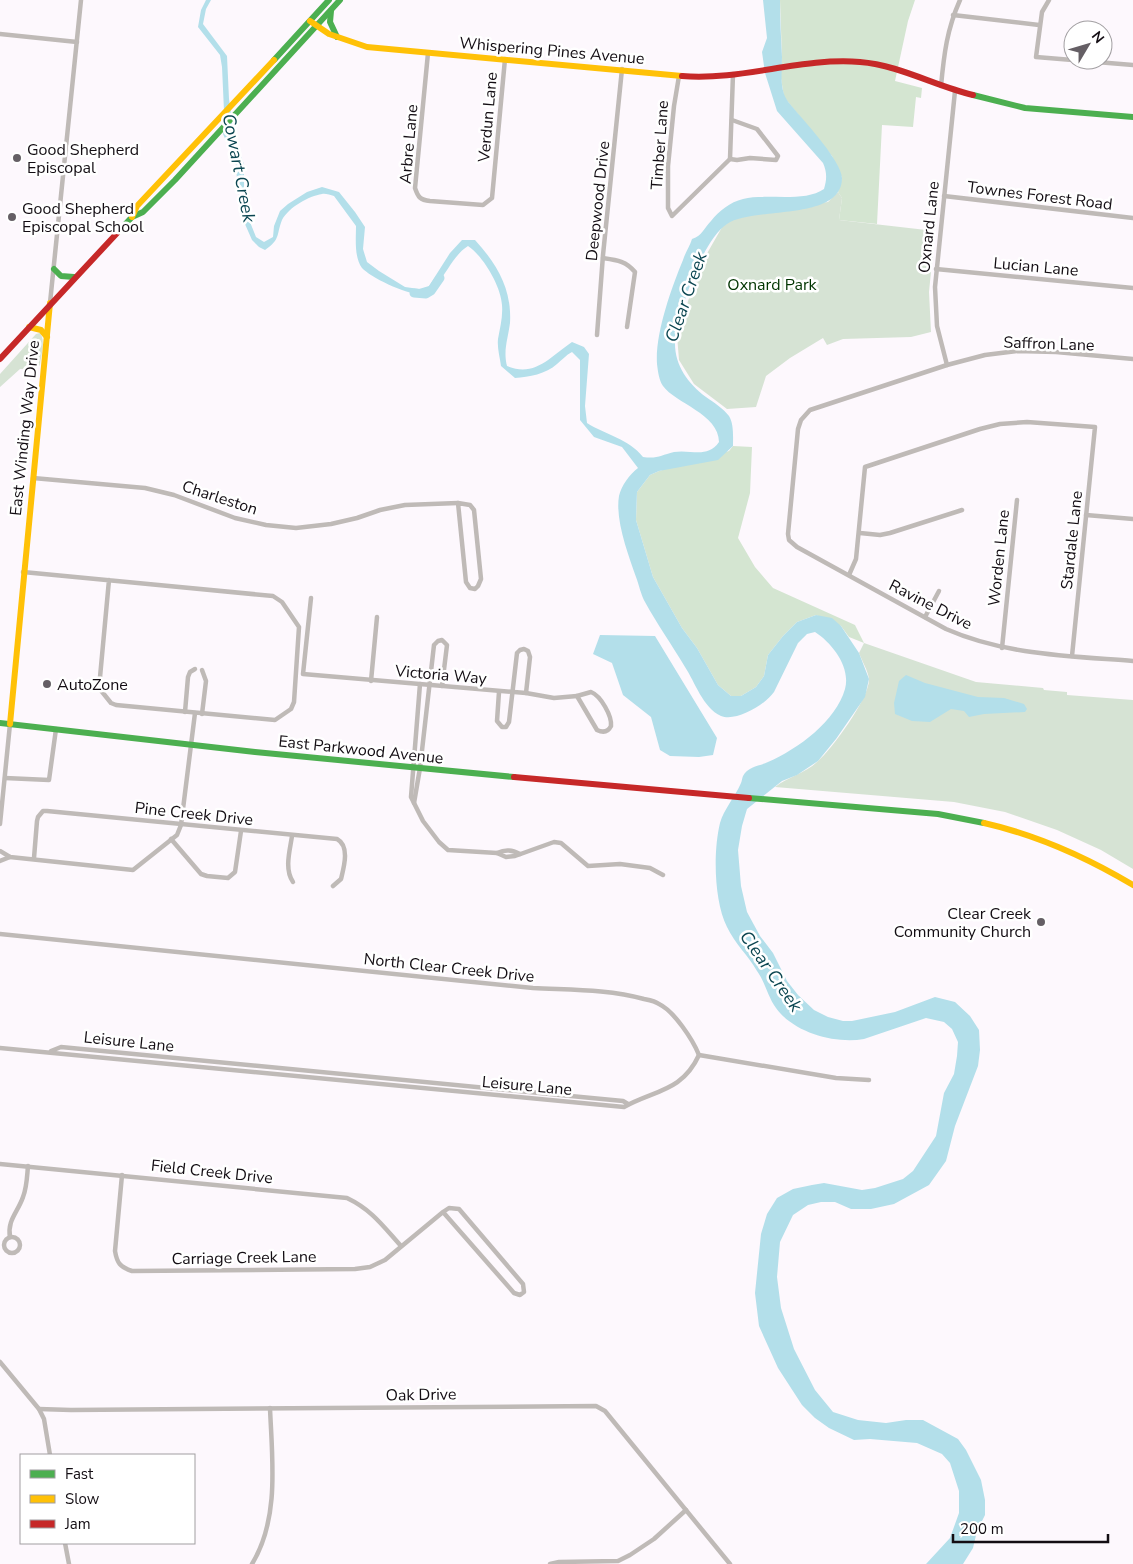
<svg xmlns="http://www.w3.org/2000/svg" width="1133" height="1564" font-family="'Nunito Sans',sans-serif">
	<rect width="100%" height="100%" fill="#fdf8fd"/>
	<g fill="#d6e3d4">
		<polygon points="838,192 842,198 839,220 935,231 929,292 931,332 911,337 843,339 827,345 823,338 790,358 766,376 756,407 727,409 694,384 679,360 677,335 691,292 705,257 725,222 748,213 828,202"/>
		<path d="M 40,333 C 46,341 41,355 40,365 L 35,369 L 20,369 L 0,387 L 0,374 L 36,334 Z"/>
		<path d="M 864,643 L 976,682 L 1043,688 L 1044,690 L 1067,692 L 1067,695 L 1133,700 L 1133,869 L 1101,850 L 1057,830 L 1005,812 L 954,802 L 775,787 C 788,777 806,773 818,761 C 832,749 870,697 869,679 C 868,671 862,661 859,653 Z"/>
	</g>
	<g fill="#d4e5d1">
		<polygon points="780,0 915,0 908,21 895,81 922,88 921,98 916,97 913,127 882,125 877,224 839,220 842,198 838,192 842,178 832,156 784,97 780,72 782,59"/>
		<polygon points="733,446 752,447 750,493 738,538 755,567 773,588 855,625 864,643 849,637 841,626 816,615 797,622 783,636 768,655 764,676 756,687 741,696 731,696 718,685 697,648 682,628 653,577 636,520 637,492 650,475 659,471 729,451"/>
	</g>
	<g fill="#b3dfea">
		<path d="M 206,0 L 211,0 L 206,9 L 203,24 L 227,56 L 229,99 L 233,129 L 235,142 L 244,164 L 244,207 L 256,237 L 264,242 L 273,237 L 274,226 L 280,211 L 288,204 L 307,192 L 322,187 L 339,192 L 355,212 L 365,227 L 363,249 L 367,262 L 379,271 L 405,287 L 419,289 L 429,286 L 450,253 L 462,240 L 475,240 C 497,264 512,289 510,323 C 508,339 503,350 507,366 C 535,378 551,356 572,342 L 584,347 L 589,354 L 585,406 L 587,423 C 606,435 629,439 643,457 C 658,459 661,455 674,452 C 691,449 707,459 719,442 C 719,414 675,403 663,386 C 659,380 658,372 657,364 C 655,334 671,289 683,260 C 685,253 690,246 692,239 C 703,235 703,229 711,221 C 719,211 730,202 743,199 C 766,193 804,203 824,189 C 827,179 827,172 823,163 L 777,111 L 765,73 L 762,52 L 767,38 L 763,0 L 780,0 C 780,19 781,38 782,57 C 782,70 780,82 784,94 C 786,100 791,105 795,110 C 807,124 841,161 842,178 C 842,222 753,206 727,224 C 702,241 683,303 676,332 C 671,360 685,381 706,397 C 713,402 724,409 729,416 C 734,424 733,437 733,446 L 718,460 L 659,471 L 650,475 L 637,492 L 636,520 L 653,577 L 682,628 L 697,648 L 718,685 L 731,696 L 741,696 L 756,687 L 764,676 L 768,655 L 783,636 L 797,622 L 816,615 L 832,618 L 841,626 L 859,653 L 869,679 L 865,697 L 836,739 L 818,761 L 797,775 L 782,781 L 747,809 L 742,826 L 738,850 L 741,886 L 747,912 L 760,936 L 773,953 L 787,981 L 798,995 L 814,1010 L 828,1017 L 843,1021 L 852,1021 L 895,1012 L 935,997 L 955,1002 L 970,1016 L 979,1030 L 980,1050 L 978,1066 L 955,1126 L 946,1161 L 929,1185 L 894,1204 L 871,1209 L 851,1209 L 835,1202 L 821,1202 L 808,1205 L 793,1215 L 780,1242 L 777,1277 L 781,1308 L 794,1349 L 815,1390 L 833,1412 L 858,1420 L 886,1423 L 906,1420 L 923,1420 L 958,1439 L 966,1450 L 981,1480 L 985,1500 L 985,1515 L 977,1531 L 973,1548 L 963,1564 L 926,1564 L 950,1538 L 959,1513 L 959,1491 L 950,1463 L 942,1454 L 917,1443 L 870,1439 L 854,1440 L 829,1428 L 815,1418 L 802,1405 L 778,1368 L 759,1326 L 755,1293 L 761,1234 L 767,1214 L 777,1198 L 793,1189 L 812,1185 L 824,1183 L 862,1190 L 875,1188 L 903,1179 L 913,1171 L 936,1136 L 944,1093 L 954,1074 L 957,1056 L 958,1042 L 952,1029 L 944,1022 L 926,1018 L 864,1039 C 835,1044 794,1033 776,1008 C 768,997 765,982 757,971 C 748,955 735,944 727,927 C 714,901 713,852 720,823 C 724,809 735,797 741,783 C 742,781 742,778 743,776 C 748,766 760,766 768,762 C 798,749 836,721 845,689 C 851,667 832,643 815,632 L 807,634 L 798,643 L 774,692 C 765,705 736,722 721,716 C 703,708 695,682 685,667 C 672,645 657,624 645,602 C 641,595 639,585 636,577 C 628,554 615,520 619,496 C 621,486 630,474 638,468 L 622,447 L 594,437 L 580,420 L 580,360 L 572,352 C 566,355 562,360 557,364 C 546,374 529,377 515,378 L 501,366 C 500,358 497,348 498,339 C 500,328 503,317 502,305 C 501,286 483,256 468,246 C 454,255 448,271 437,284 C 435,287 432,291 429,293 C 416,300 371,278 362,268 C 354,257 356,239 356,226 L 334,196 C 330,195 325,193 322,194 C 309,196 289,207 282,220 C 276,235 281,239 265,250 L 259,247 L 252,240 L 241,215 L 235,160 L 223,134 L 224,111 L 222,67 L 220,55 L 198,27 L 201,10 Z"/>
		<polygon points="600,635 655,636 717,738 713,755 699,757 670,756 660,750 651,717 623,695 612,663 593,654"/>
		<polygon points="906,675 925,683 978,697 1004,698 1024,704 1027,709 1025,712 984,714 969,717 964,711 951,709 930,722 912,721 895,714 894,703 899,681"/>
	</g>
	<g fill="none" stroke-linecap="round" stroke-linejoin="round">
		<polyline stroke="#b3dfea" stroke-width="9" points="414,293 426,294 431,291 440,278"/>
		<g stroke="#bfbab7" stroke-width="4.5">
			<polyline points="1049,0 1042,12 1036,57 1133,65"/>
			<polyline points="953,15 1039,25"/>
			<polyline points="0,34 77,42"/>
			<path d="M 428,53 L 415,188 C 418,197 420,200 430,201 L 483,205 L 492,198 L 505,59"/>
			<polyline points="679,76 674,106 668,166 668,208 672,216 730,159 733,74"/>
			<path d="M 941,86 C 944,54 947,29 960,0"/>
			<polyline points="730,159 737,160 750,158 776,160 778,156 757,129 732,120"/>
			<polyline points="944,196 1133,218"/>
			<path d="M 603,258 C 617,260 626,261 635,272 L 627,327"/>
			<polyline points="936,269 1133,288"/>
			<polyline points="50,303 81,0"/>
			<polyline points="597,335 603,255 622,69"/>
			<path d="M 1133,359 L 1056,352 L 1017,351 L 985,355 L 947,365 L 810,410 L 801,420 L 798,429 L 788,534 L 789,540 L 797,547 L 946,629 C 1005,655 1070,656 1133,661"/>
			<polyline points="947,365 937,326 935,287 955,91"/>
			<polyline points="33,478 145,488 174,495 235,518 266,525 296,528 331,524 357,518 380,510 405,505 458,503"/>
			<polygon points="458,503 470,505 474,510 481,579 478,586 475,589 470,588 466,582"/>
			<polyline points="1086,515 1133,519"/>
			<polyline points="860,533 880,535 890,533 962,510"/>
			<path d="M 23,572 C 106,580 190,588 273,596 L 282,602 L 299,627 L 294,702 L 291,709 L 275,720 L 116,705 L 111,703 L 99,688 L 109,580"/>
			<polyline points="849,575 856,559 865,467 980,429 1000,424 1027,422 1095,427 1072,656"/>
			<polyline points="311,598 303,674 526,693 554,698 577,696"/>
			<polyline points="925,617 939,591"/>
			<polyline points="1002,648 1017,500"/>
			<polyline points="202,670 206,681 202,714"/>
			<polyline points="371,681 377,617"/>
			<polyline points="420,684 411,797 423,821 439,842 448,850 497,853 506,857 515,856 554,842 561,843 588,866 620,864 650,868 663,875"/>
			<polyline points="499,692 497,721 502,727 506,727 509,722 517,653 520,650 524,649 528,651 530,657 526,693"/>
			<path d="M 591,692 C 601,696 612,716 611,726 C 608,732 603,733 597,730 L 577,696 Z"/>
			<polyline points="185,712 188,677 190,672 195,669"/>
			<polyline points="5,778 49,780 56,729"/>
			<polyline points="414,803 420,768 434,645 438,641 442,640 447,645 442,686"/>
			<polyline points="0,824 10,724"/>
			<path d="M 292,836 C 290,850 284,869 293,882"/>
			<polyline points="171,839 201,874 207,876 228,878 235,872 241,831"/>
			<polyline points="0,851 10,857 133,870 177,835 181,825 195,713"/>
			<path d="M 497,853 C 506,849 512,850 520,854"/>
			<path d="M 34,858 L 37,821 L 38,817 L 43,811 L 47,811 L 337,839 C 350,846 344,867 341,879 L 333,886"/>
			<polyline points="0,861 10,857"/>
			<path d="M 0,934 L 533,988 C 570,990 608,989 644,999 C 649,1000 655,1001 659,1004 C 674,1011 693,1040 699,1055 L 836,1078 L 869,1080"/>
			<path d="M 0,1048 L 624,1107 C 654,1090 682,1092 699,1055"/>
			<polyline points="51,1051 61,1047 623,1101 628,1104"/>
			<path d="M 0,1164 L 347,1198 C 372,1210 383,1226 401,1246"/>
			<path d="M 122,1175 L 115,1251 C 117,1263 120,1267 132,1271 L 355,1269 L 370,1267 L 385,1260 L 443,1212 L 449,1208 L 459,1209 L 523,1284 L 524,1292 L 520,1295 L 514,1293 L 443,1212"/>
			<circle cx="12" cy="1245" r="8"/>
			<path d="M 10,1237 C 7,1220 18,1212 23,1197 C 27,1187 27,1176 28,1166"/>
			<polyline points="0,1362 39,1409 44,1419 50,1455"/>
			<polyline points="39,1409 71,1410 596,1406 605,1411 730,1564"/>
			<polyline points="65,1543 69,1564"/>
			<path d="M 252,1564 C 280,1518 272,1459 270,1408"/>
			<polyline points="550,1564 559,1562 618,1561 630,1555 654,1539 686,1510"/>
		</g>
		<g stroke="#4caf50" stroke-width="6">
			<polyline points="331,11 330,22 337,37"/>
			<polyline points="274,60 329,0"/>
			<polyline points="973,95 1025,108 1133,117"/>
			<polyline points="119,231 132,217 143,212 175,180 340,0"/>
			<polyline points="54,269 61,276 74,277"/>
			<polyline points="0,723 255,752 514,777"/>
			<polyline points="749,798 938,814 984,823"/>
		</g>
		<g stroke="#ffc107" stroke-width="6">
			<polyline points="310,21 329,34 367,47 682,76"/>
			<polyline points="132,217 137,206 274,60"/>
			<polyline points="29,327 41,330 47,337"/>
			<polyline points="10,724 50,303"/>
			<path d="M 984,823 C 1037,835 1086,857 1133,885"/>
		</g>
		<g stroke="#c62828" stroke-width="6">
			<path d="M 682,76 C 742,81 801,57 860,62 C 899,65 935,86 973,95"/>
			<polyline points="0,359 119,231"/>
			<polyline points="514,777 749,798"/>
		</g>
	</g>
	<g fill="#655f65" stroke="#fff" stroke-width="2">
		<circle cx="17" cy="158" r="5"/>
		<circle cx="12" cy="217" r="5"/>
		<circle cx="47" cy="684" r="5"/>
		<circle cx="1041" cy="922" r="5"/>
	</g>
	<g text-anchor="middle" stroke-width="5" stroke-linejoin="round" paint-order="stroke">
		<g font-size="16" fill="#130d13" stroke="#fff">
			<text transform="translate(552 50) rotate(5)" y="6">Whispering Pines Avenue</text>
			<text transform="translate(487 117) rotate(-85)" y="6">Verdun Lane</text>
			<text transform="translate(408 144) rotate(-85)" y="6">Arbre Lane</text>
			<text transform="translate(659 145) rotate(-86)" y="6">Timber Lane</text>
			<text transform="translate(1040 195) rotate(7)" y="6">Townes Forest Road</text>
			<text transform="translate(597 201) rotate(-84)" y="6">Deepwood Drive</text>
			<text transform="translate(928 227) rotate(-84)" y="6">Oxnard Lane</text>
			<text transform="translate(1036 266) rotate(5)" y="6">Lucian Lane</text>
			<text transform="translate(1049 343) rotate(2)" y="6">Saffron Lane</text>
			<text transform="translate(24 428) rotate(-84)" y="6">East Winding Way Drive</text>
			<text transform="translate(220 497) rotate(18)" y="6">Charleston</text>
			<text transform="translate(1071 540) rotate(-84)" y="6">Stardale Lane</text>
			<text transform="translate(998 558) rotate(-84)" y="6">Worden Lane</text>
			<text transform="translate(931 604) rotate(27)" y="6">Ravine Drive</text>
			<text transform="translate(441 674) rotate(5)" y="6">Victoria Way</text>
			<text transform="translate(361 749) rotate(6)" y="6">East Parkwood Avenue</text>
			<text transform="translate(194 813) rotate(6)" y="6">Pine Creek Drive</text>
			<text transform="translate(449 967) rotate(6)" y="6">North Clear Creek Drive</text>
			<text transform="translate(129 1041) rotate(6)" y="6">Leisure Lane</text>
			<text transform="translate(527 1085) rotate(5)" y="6">Leisure Lane</text>
			<text transform="translate(212 1171) rotate(6)" y="6">Field Creek Drive</text>
			<text transform="translate(244 1257) rotate(-1)" y="6">Carriage Creek Lane</text>
			<text transform="translate(421 1394) rotate(-1)" y="6">Oak Drive</text>
		</g>
		<g font-size="16" fill="#130d13" stroke="#fff" text-anchor="start">
			<text x="27" y="155">Good Shepherd<tspan x="27" dy="18">Episcopal</tspan></text>
			<text x="22" y="214">Good Shepherd<tspan x="22" dy="18">Episcopal School</tspan></text>
			<text x="57" y="690">AutoZone</text>
			<text x="1031" y="919" text-anchor="end">Clear Creek<tspan x="1031" dy="18">Community Church</tspan></text>
		</g>
		<g font-size="16" fill="#013400" stroke="#fff">
			<text x="772" y="290">Oxnard Park</text>
		</g>
		<g font-size="18" font-style="italic" fill="#0b4651" stroke="#fff">
			<text transform="translate(239 168) rotate(79)" y="6">Cowart Creek</text>
			<text transform="translate(686 297) rotate(-71)" y="6">Clear Creek</text>
			<text transform="translate(771 971) rotate(55)" y="6">Clear Creek</text>
		</g>
	</g>
	<rect x="20" y="1454" width="175" height="90" fill="#ffffff" stroke="#a19ea1"/>
	<rect x="30" y="1470" width="25" height="8" fill="#4caf50" stroke="#a19ea1"/>
	<text x="65" y="1479" font-size="15" fill="#130d13">Fast</text>
	<rect x="30" y="1495" width="25" height="8" fill="#ffc107" stroke="#a19ea1"/>
	<text x="65" y="1504" font-size="15" fill="#130d13">Slow</text>
	<rect x="30" y="1520" width="25" height="8" fill="#c62828" stroke="#a19ea1"/>
	<text x="65" y="1529" font-size="15" fill="#130d13">Jam</text>
	<g transform="translate(1088 45) rotate(52)"><circle r="24" fill="#ffffff" stroke="#a19ea1"/>
	<path d="M0-4L9 19L0 12L-9 19Z" fill="#655f65"/>
	<text y="-8" font-size="14" font-weight="bold" text-anchor="middle" fill="#130d13">N</text>
	</g>
	<path d="M953 1534v8h155v-8" fill="none" stroke="#130d13" stroke-width="2.5"/>
	<text x="960" y="1534" font-size="15" fill="#130d13" stroke="#ffffff" stroke-width="4" paint-order="stroke">200 m</text>
</svg>
